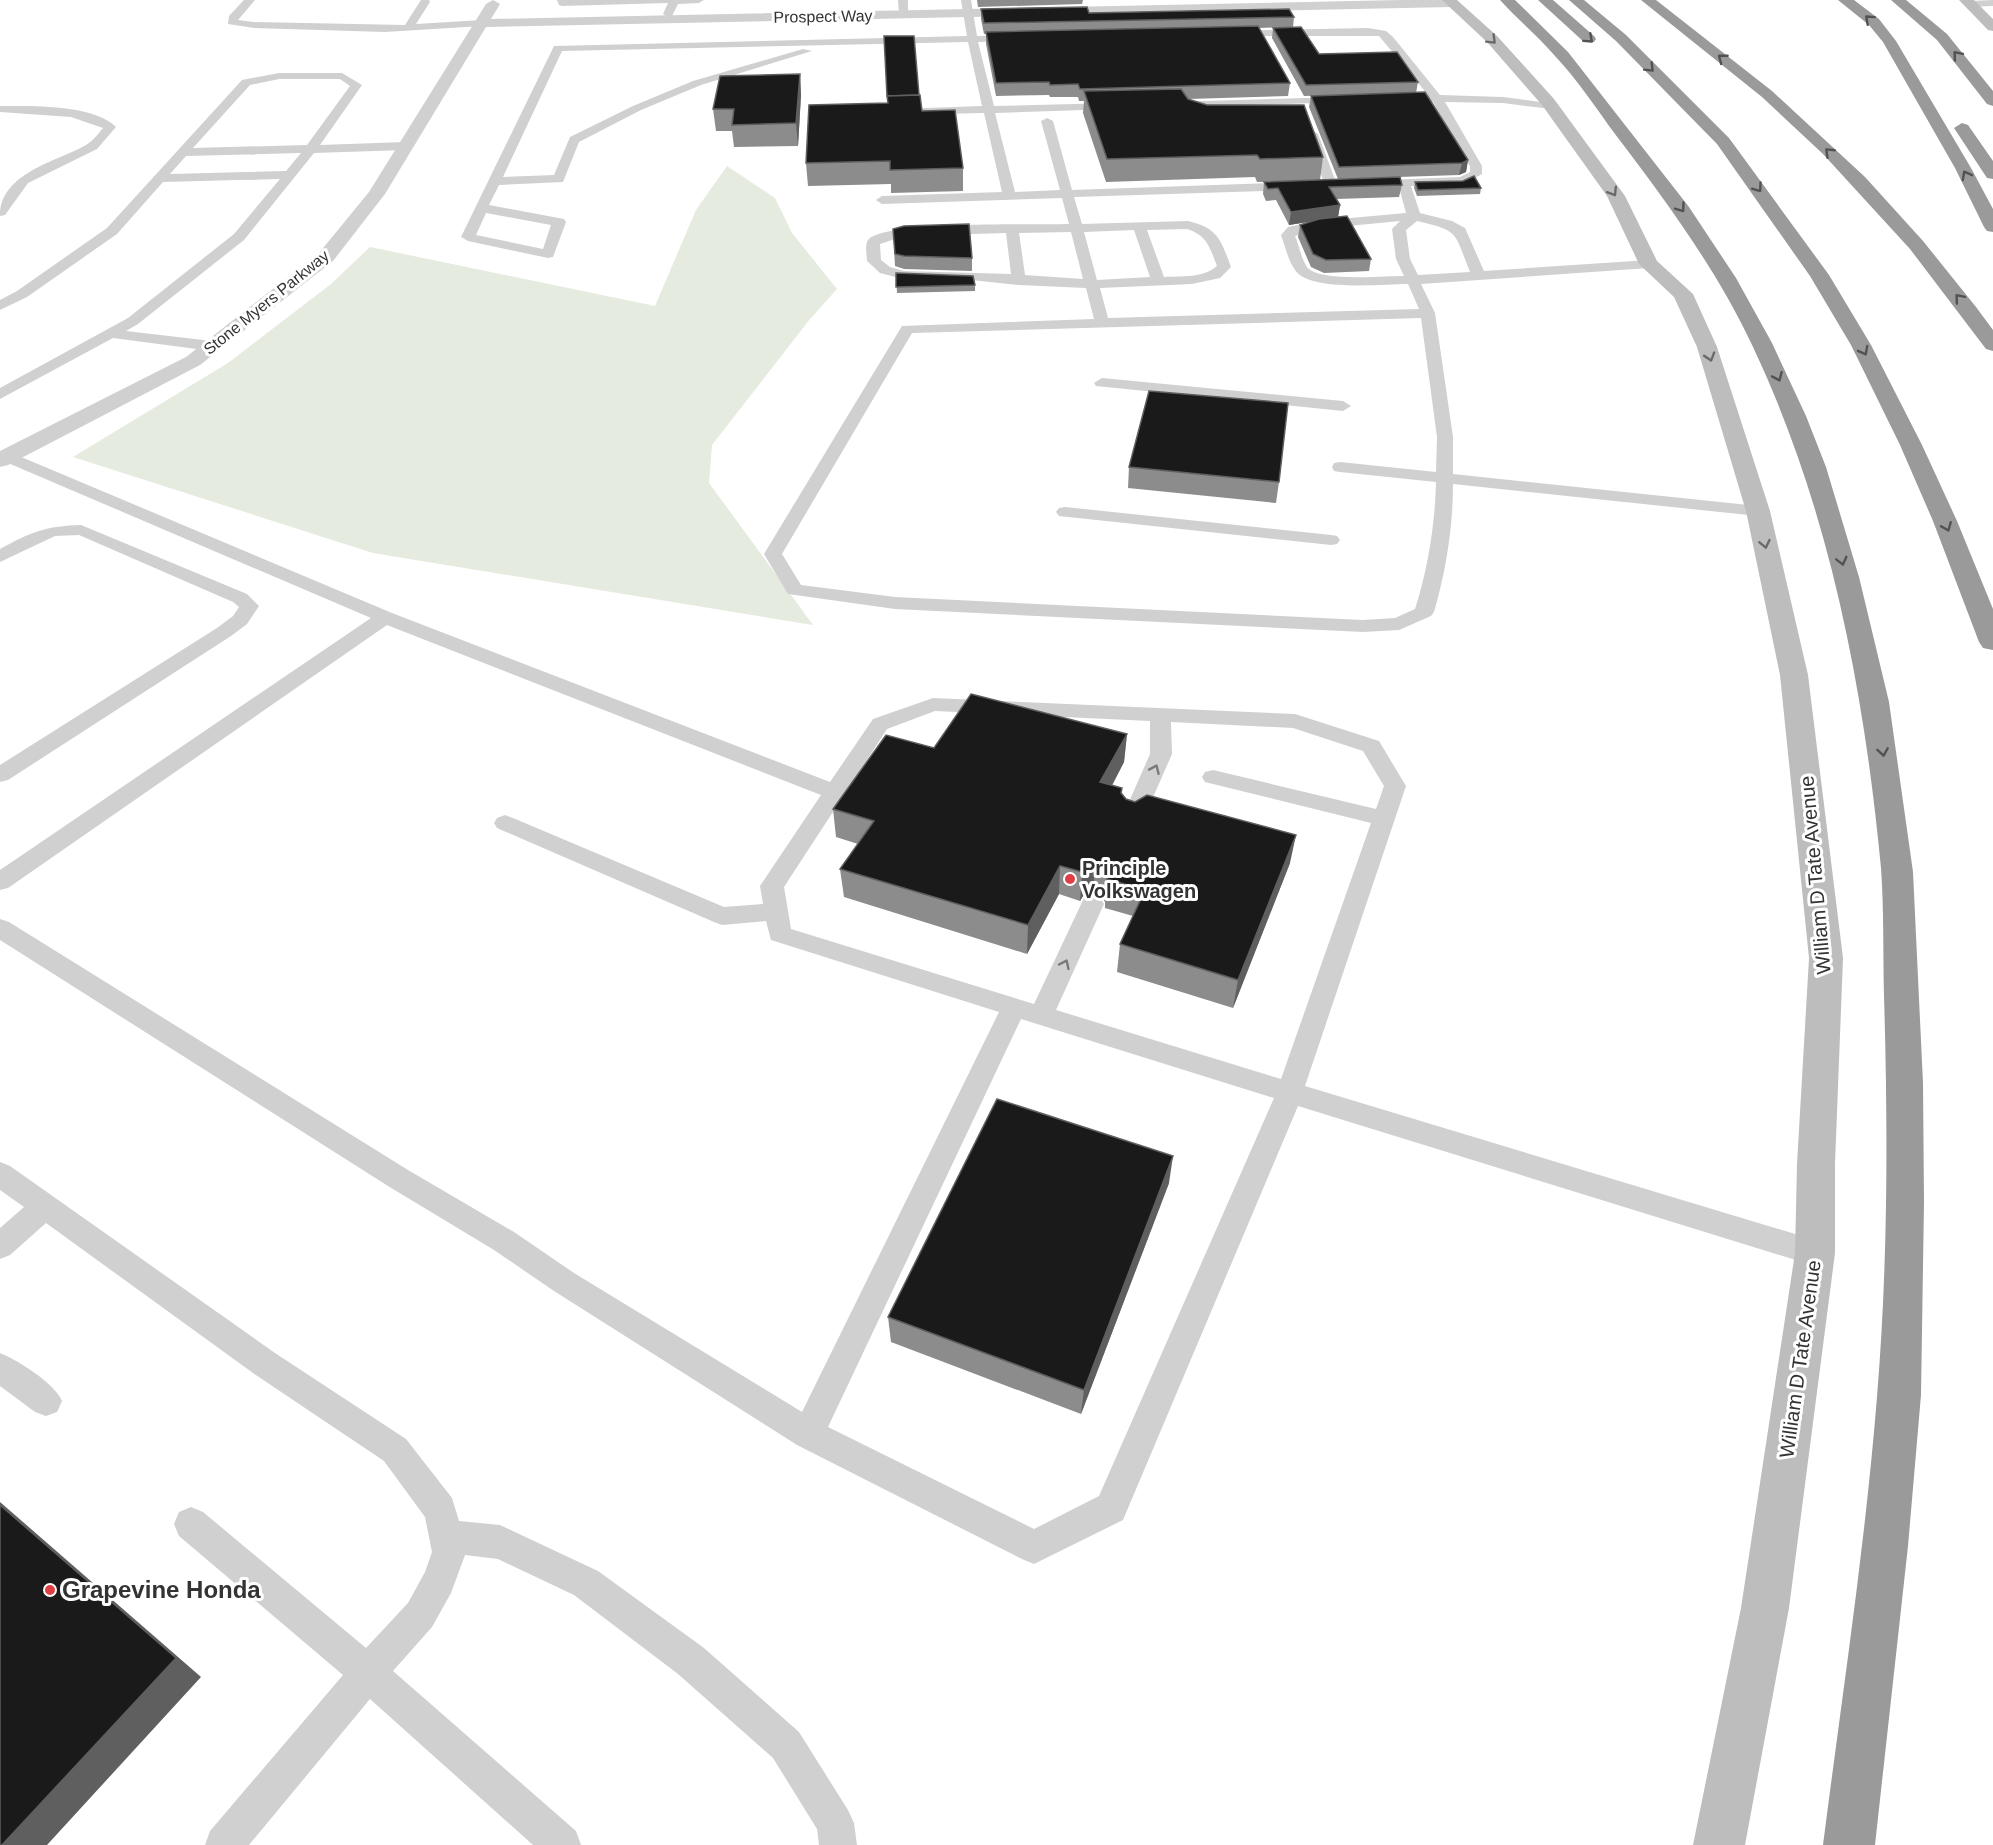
<svg xmlns="http://www.w3.org/2000/svg" width="1993" height="1845" font-family="Helvetica,sans-serif">
	<rect width="100%" height="100%" fill="#fff"/>
	<polygon fill="#e5ebdf" points="727,166 775,198 792,233 837,289 810,319 712,445 709,483 813,625 373,553 73,457 228,363 331,284 370,247 655,306 696,210"/>
	<g fill="none" stroke-linecap="round" stroke-linejoin="round">
		<g fill="#d0d0d0" fill-rule="evenodd">
			<polygon points="244,0 255,0 238,20 254,22 405,25 421,0 429,0 430,2 416,24 482,20 487,23 482,26 385,32 254,28 228,24 229,16"/>
			<polygon points="557,0 704,0 699,3 678,4 672,16 668,17 663,14 668,3 562,6 559,5"/>
			<polygon points="898,0 908,0 908,16 899,14"/>
			<path d="M 961,0 L 971,0 L 977,36 L 1017,35 L 1022,38 L 1017,41 L 978,42 L 994,106 L 1114,103 L 1120,106 L 1114,109 L 995,113 L 1015,192 L 1060,190 L 1041,121 L 1047,118 L 1053,121 L 1072,190 L 1297,182 L 1303,186 L 1297,190 L 1074,197 L 1082,224 L 1188,221 C 1218,228 1221,240 1231,267 L 1220,278 L 1192,284 L 1100,288 L 1108,318 L 1419,309 L 1408,284 C 1383,284 1309,292 1295,270 C 1288,260 1285,246 1281,235 L 1288,227 L 1317,221 L 1406,213 L 1399,187 L 1368,188 L 1362,184 L 1364,181 L 1460,177 L 1470,172 L 1470,166 L 1433,102 L 1421,100 L 1421,96 L 1428,95 L 1379,36 L 1228,36 L 1223,33 L 1224,31 L 1368,28 L 1386,31 L 1393,37 L 1440,95 L 1503,97 L 1555,104 L 1557,106 L 1551,109 L 1503,103 L 1445,102 L 1482,166 L 1482,174 L 1462,185 L 1411,186 L 1420,213 L 1452,221 L 1465,228 L 1484,271 L 1649,260 L 1656,264 L 1649,268 L 1421,284 L 1435,313 L 1453,437 L 1453,474 L 1758,506 L 1764,507 L 1767,511 L 1764,515 L 1758,516 L 1453,484 C 1453,527 1446,571 1434,612 L 1431,616 L 1399,630 L 1363,632 L 895,609 L 788,594 L 764,554 L 902,326 L 1094,319 L 1086,288 L 1019,285 L 971,280 L 903,279 L 880,273 L 867,261 C 867,255 864,243 869,239 C 887,221 1036,225 1069,224 L 1062,198 L 882,204 L 876,200 L 882,196 L 1002,192 L 984,113 L 897,115 L 891,112 L 897,109 L 982,106 L 968,42 L 562,51 L 503,177 L 554,175 L 570,137 L 633,106 L 693,81 L 803,49 L 812,51 L 701,85 L 641,110 L 579,142 L 563,182 L 499,185 L 489,205 L 564,219 L 566,222 L 553,257 L 548,258 L 468,241 L 461,237 L 554,46 L 967,36 ZM 486,213 L 551,225 L 543,249 L 476,235 ZM 1400,221 L 1392,229 L 1396,259 L 1404,276 C 1385,276 1317,282 1307,267 C 1301,258 1299,245 1295,236 L 1317,229 ZM 1417,221 C 1460,231 1454,232 1470,272 L 1418,275 L 1410,259 L 1406,230 ZM 1187,229 C 1207,235 1210,248 1217,266 C 1203,278 1182,276 1164,277 L 1147,230 ZM 1134,230 L 1150,277 L 1097,280 L 1084,232 ZM 1071,232 L 1083,279 L 1025,275 L 1019,233 ZM 1006,233 L 1011,274 L 904,271 L 890,267 L 881,260 L 880,244 L 904,236 ZM 1421,318 L 1437,437 L 1436,472 L 1340,462 L 1334,463 L 1332,467 L 1334,471 L 1340,472 L 1436,482 C 1435,524 1428,569 1415,609 L 1395,618 L 1363,620 L 895,597 L 801,585 L 782,554 L 912,333 Z"/>
			<polygon points="1993,0 1993,6 1970,7 1965,4 1970,1"/>
			<path d="M 279,73 L 342,73 L 362,85 L 320,145 L 405,142 L 411,146 L 405,150 L 314,153 L 244,240 L 138,324 L 126,331 L 212,341 L 217,343 L 220,346 L 217,349 L 212,351 L 113,338 L 0,399 L 0,388 L 128,318 L 234,234 L 280,179 L 163,182 L 117,234 L 27,297 L 0,310 L 0,300 L 17,291 L 107,228 L 242,80 ZM 279,79 L 340,79 L 350,86 L 307,145 L 193,148 L 250,85 ZM 301,153 L 286,171 L 170,174 L 186,156 Z"/>
			<polygon points="1342,97 1348,100 1346,102 1170,108 1164,105 1170,102"/>
			<path d="M 0,106 C 31,106 93,104 116,127 L 97,149 L 28,183 L 5,215 L 0,216 C 0,173 56,162 86,145 C 93,141 98,134 103,128 L 71,117 L 0,112 Z"/>
			<polygon points="1312,130 1318,134 1337,185 1335,188 1327,188 1325,185 1306,134"/>
			<polygon points="1102,378 1343,401 1351,406 1343,411 1096,386 1094,383"/>
			<path d="M 7,451 L 392,613 L 830,782 L 873,719 L 933,698 L 1295,714 L 1379,741 L 1406,786 L 1305,1086 L 1815,1240 L 1825,1244 L 1830,1253 L 1825,1262 L 1815,1266 L 1298,1106 L 1123,1520 L 1034,1564 L 1022,1559 L 797,1445 L 554,1291 L 494,1250 L 388,1186 L 0,940 L 0,919 L 9,922 L 408,1170 L 514,1232 L 574,1273 L 802,1412 L 999,1012 L 771,940 L 766,921 L 722,925 L 714,922 L 497,828 L 494,823 L 497,818 L 505,815 L 513,818 L 724,907 L 763,904 L 760,886 L 821,795 L 387,625 L 8,888 L 0,890 L 0,870 L 371,618 L 1,460 L 1,452 ZM 935,711 L 1150,721 L 1150,754 L 1121,820 L 1124,825 L 1132,828 L 1140,825 L 1143,820 L 1172,754 L 1171,722 L 1293,728 L 1363,751 L 1384,786 L 1376,809 L 1213,770 L 1205,772 L 1202,777 L 1205,782 L 1213,784 L 1371,823 L 1281,1079 L 1056,1010 L 1104,904 L 1100,898 L 1092,895 L 1084,898 L 1034,1004 L 791,929 L 784,887 L 887,729 ZM 1021,1019 L 1274,1098 L 1099,1496 L 1034,1529 L 828,1427 Z"/>
			<polygon points="1065,507 1331,535 1337,536 1340,540 1337,544 1331,545 1059,516 1056,512 1059,508"/>
			<path d="M 81,525 L 247,594 L 259,606 L 247,624 L 231,636 L 8,780 L 0,782 L 0,765 L 217,628 L 233,616 L 239,607 L 233,602 L 79,535 L 55,536 L 0,562 L 0,549 C 31,532 46,526 81,525 Z"/>
			<polygon points="0,1162 10,1166 275,1353 406,1439 452,1498 459,1521 500,1525 598,1571 704,1648 799,1732 848,1810 854,1823 857,1845 819,1845 817,1829 773,1758 678,1674 574,1595 498,1559 465,1555 451,1593 432,1627 393,1671 576,1831 581,1845 533,1845 370,1699 249,1845 205,1845 210,1831 343,1675 179,1536 174,1524 179,1512 191,1507 203,1512 366,1648 408,1603 425,1572 432,1552 425,1517 384,1461 253,1373 46,1223 10,1255 0,1259 0,1228 24,1207 0,1190"/>
			<path d="M 0,1353 C 19,1361 54,1383 62,1401 L 57,1412 L 46,1416 L 35,1412 L 0,1386 Z"/>
		</g>
		<polygon fill="#d0d0d0" fill-rule="evenodd" points="493,0 500,4 491,19 1401,0 1456,0 1459,3 1452,7 486,27 385,194 333,261 200,365 8,465 0,467 0,451 186,357 319,253 369,192 486,4"/>
		<g fill="#bdbdbd" fill-rule="evenodd">
			<polygon points="1442,0 1457,0 1497,36 1554,99 1625,196 1657,261 1693,294 1717,347 1770,511 1808,675 1843,958 1835,1164 1835,1253 1789,1608 1745,1845 1693,1845 1741,1608 1795,1253 1797,1164 1809,958 1780,675 1746,511 1697,347 1674,297 1639,264 1607,196 1542,105 1487,42"/>
			<polygon points="1959,0 1974,0 1993,19 1993,31 1988,30"/>
		</g>
		<g fill="#9a9a9a" fill-rule="evenodd">
			<path d="M 1500,0 L 1515,0 L 1568,52 L 1689,207 L 1736,278 L 1772,343 L 1806,416 L 1826,467 L 1859,577 L 1889,702 L 1913,872 L 1923,1083 L 1924,1202 L 1921,1395 L 1908,1546 L 1875,1845 L 1823,1845 C 1842,1696 1865,1547 1877,1397 C 1888,1264 1888,1129 1884,996 C 1883,953 1884,910 1881,868 C 1864,690 1830,510 1753,347 C 1717,270 1666,201 1615,134 C 1596,108 1577,79 1555,56 C 1538,36 1518,20 1500,0 Z"/>
			<polygon points="1538,0 1553,0 1594,36 1596,39 1594,42 1584,42"/>
			<polygon points="1569,0 1584,0 1626,35 1729,138 1829,275 1871,345 1922,445 1957,521 1993,609 1993,650 1983,648 1979,642 1933,521 1900,445 1851,345 1810,276 1717,144 1616,41"/>
			<polygon points="1641,0 1656,0 1772,91 1865,177 1923,241 1976,307 1993,330 1993,351 1986,349 1910,249 1823,154 1762,97"/>
			<polygon points="1838,0 1854,0 1879,19 1896,41 1971,168 1993,209 1993,232 1987,231 1984,227 1955,168 1883,42 1869,25"/>
			<polygon points="1891,0 1906,0 1947,34 1993,91 1993,106 1987,104 1937,40"/>
			<polygon points="1962,123 1968,125 1993,161 1993,179 1987,178 1954,128"/>
		</g>
	</g>
	<g fill="#8c8c8c">
		<polygon points="977,0 1083,0 1082,4 978,7"/>
		<polygon points="981,9 1089,13 1294,17 1293,27 1259,28 1290,83 1288,96 1188,99 1323,157 1320,180 1257,182 1255,177 1106,182 1083,113 1084,101 1079,101 1078,97 1050,97 1049,95 996,96 986,44 986,34 984,34 981,19"/>
		<polygon points="1273,28 1319,54 1418,82 1416,93 1468,160 1466,172 1459,175 1338,179 1309,107 1311,96 1373,94 1304,96 1272,38"/>
		<polygon points="800,74 801,95 798,146 734,147 732,131 716,131 713,109"/>
		<polygon points="919,95 922,111 963,168 963,191 891,193 891,184 808,186 806,163"/>
		<polygon points="1264,182 1402,185 1399,197 1336,199 1340,205 1338,217 1371,259 1369,271 1324,273 1311,267 1298,237 1300,225 1314,221 1289,225 1276,200 1266,201 1263,194"/>
		<polygon points="1415,182 1481,188 1480,194 1417,196 1414,188"/>
		<polygon points="893,229 972,258 972,271 904,269 895,266"/>
		<polygon points="896,273 975,285 975,291 897,293"/>
		<polygon points="1129,467 1279,482 1276,503 1128,488"/>
		<polygon points="1127,734 1124,762 1112,786 1122,788 1122,793 1126,799 1290,863 1233,1008 1117,972 1120,944 1133,916 1105,908 1105,902 1102,897 1093,893 1083,896 1080,901 1059,894 1027,954 844,897 840,869 858,844 836,837 833,809 934,748"/>
		<polygon points="1169,1183 1081,1414 891,1342 888,1317"/>
	</g>
	<g fill="#5f5f5f">
		<polygon points="800,74 801,95 798,146 796,123"/>
		<polygon points="1468,160 1466,172 1459,175 1462,163"/>
		<polygon points="1340,205 1338,217 1289,225 1291,212"/>
		<polygon points="1127,734 1124,762 1098,811 1100,782"/>
		<polygon points="1296,835 1290,863 1233,1008 1238,980"/>
		<polygon points="1095,864 1093,893 1083,896 1080,901 1082,872 1085,867"/>
		<polygon points="1060,866 1059,894 1027,954 1028,925"/>
		<polygon points="1173,1156 1169,1183 1081,1414 1084,1390"/>
		<polygon points="0,1502 201,1677 47,1845 2,1845"/>
	</g>
	<g fill="#1a1a1a" stroke="#5f5f5f" stroke-width="1.5">
		<polygon points="1087,7 1089,13 1289,9 1294,17 984,23 981,9"/>
		<polygon points="1258,26 1290,83 1080,89 1078,84 1050,85 1049,82 996,83 986,32"/>
		<polygon points="1301,27 1319,54 1397,52 1418,82 1306,85 1273,28"/>
		<polygon points="884,36 914,36 919,95 887,96"/>
		<polygon points="800,74 796,123 732,125 734,109 713,109 720,76"/>
		<polygon points="1181,89 1188,99 1207,105 1304,105 1323,157 1260,159 1257,155 1107,159 1084,91"/>
		<polygon points="1425,92 1468,160 1462,163 1339,167 1311,96"/>
		<polygon points="920,95 922,111 955,110 963,168 890,170 890,161 806,163 809,105 888,103 887,96"/>
		<polygon points="1474,176 1481,188 1418,190 1415,182 1463,181"/>
		<polygon points="1400,177 1402,185 1329,187 1340,205 1291,212 1278,188 1268,189 1264,182"/>
		<polygon points="1347,216 1371,259 1326,260 1313,254 1300,225 1319,219"/>
		<polygon points="969,224 972,258 904,256 895,254 893,229 904,226"/>
		<polygon points="896,273 973,276 975,285 896,287"/>
		<polygon points="1149,391 1288,403 1279,482 1129,467"/>
		<polygon points="971,694 1127,734 1100,782 1122,788 1121,793 1126,799 1135,802 1147,795 1296,835 1238,980 1120,944 1145,890 1107,879 1108,874 1104,868 1095,864 1085,867 1082,872 1060,866 1028,925 840,869 874,821 833,809 886,735 934,748"/>
		<polygon points="997,1099 1173,1156 1084,1390 888,1317"/>
		<polygon points="0,1505 176,1658 2,1845 0,1845"/>
	</g>
	<defs><path id="oneway-chevron" d="M-2-3.5L2.5 0L-2 3.5" fill="none" stroke-width="1.6" stroke-linecap="round" stroke-linejoin="round" transform="scale(1.5)"/></defs>
	<g stroke="#525252">
		<use href="#oneway-chevron" transform="translate(1869 19) rotate(-138)"/>
		<use href="#oneway-chevron" transform="translate(1589 39) rotate(42)"/>
		<use href="#oneway-chevron" transform="translate(1957 55) rotate(-130)"/>
		<use href="#oneway-chevron" transform="translate(1722 58) rotate(-142)"/>
		<use href="#oneway-chevron" transform="translate(1650 68) rotate(45)"/>
		<use href="#oneway-chevron" transform="translate(1829 152) rotate(-136)"/>
		<use href="#oneway-chevron" transform="translate(1966 175) rotate(-118)"/>
		<use href="#oneway-chevron" transform="translate(1758 188) rotate(54)"/>
		<use href="#oneway-chevron" transform="translate(1681 208) rotate(54)"/>
		<use href="#oneway-chevron" transform="translate(1959 298) rotate(-130)"/>
		<use href="#oneway-chevron" transform="translate(1864 351) rotate(62)"/>
		<use href="#oneway-chevron" transform="translate(1778 377) rotate(66)"/>
		<use href="#oneway-chevron" transform="translate(1947 527) rotate(68)"/>
		<use href="#oneway-chevron" transform="translate(1842 561) rotate(76)"/>
		<use href="#oneway-chevron" transform="translate(1883 752) rotate(81)"/>
	</g>
	<g stroke="#6a6a6a">
		<use href="#oneway-chevron" transform="translate(1492 40) rotate(45)"/>
		<use href="#oneway-chevron" transform="translate(1613 192) rotate(58)"/>
		<use href="#oneway-chevron" transform="translate(1710 357) rotate(73)"/>
		<use href="#oneway-chevron" transform="translate(1765 544) rotate(78)"/>
	</g>
	<g stroke="#7a7a7a">
		<use href="#oneway-chevron" transform="translate(1155 769) rotate(-66)"/>
		<use href="#oneway-chevron" transform="translate(1065 964) rotate(-65)"/>
	</g>
	<g fill="#e03e44" stroke="#fff" stroke-width="2">
		<circle cx="1070" cy="879" r="6"/>
		<circle cx="50" cy="1590" r="6"/>
	</g>
	<g text-anchor="middle" stroke-width="6" stroke-linejoin="round" paint-order="stroke">
		<g font-size="16" fill="#333" stroke="#fff">
			<text transform="translate(823 16) rotate(-1)" y="6">Prospect Way</text>
			<text transform="translate(266 302) rotate(-39)" y="6">Stone Myers Parkway</text>
		</g>
		<g font-size="20" font-weight="bold" fill="#333" stroke="#fff" text-anchor="start">
			<text x="1082" y="875">Principle<tspan x="1082" dy="23">Volkswagen</tspan></text>
		</g>
		<g font-size="20" fill="#333" stroke="#fff">
			<text transform="translate(1815 875) rotate(-95)" y="7">William D Tate Avenue</text>
			<text transform="translate(1800 1359) rotate(-82)" y="7">William D Tate Avenue</text>
		</g>
		<g font-size="24" font-weight="bold" fill="#333" stroke="#fff" text-anchor="start">
			<text x="62" y="1598">Grapevine Honda</text>
		</g>
	</g>
</svg>
